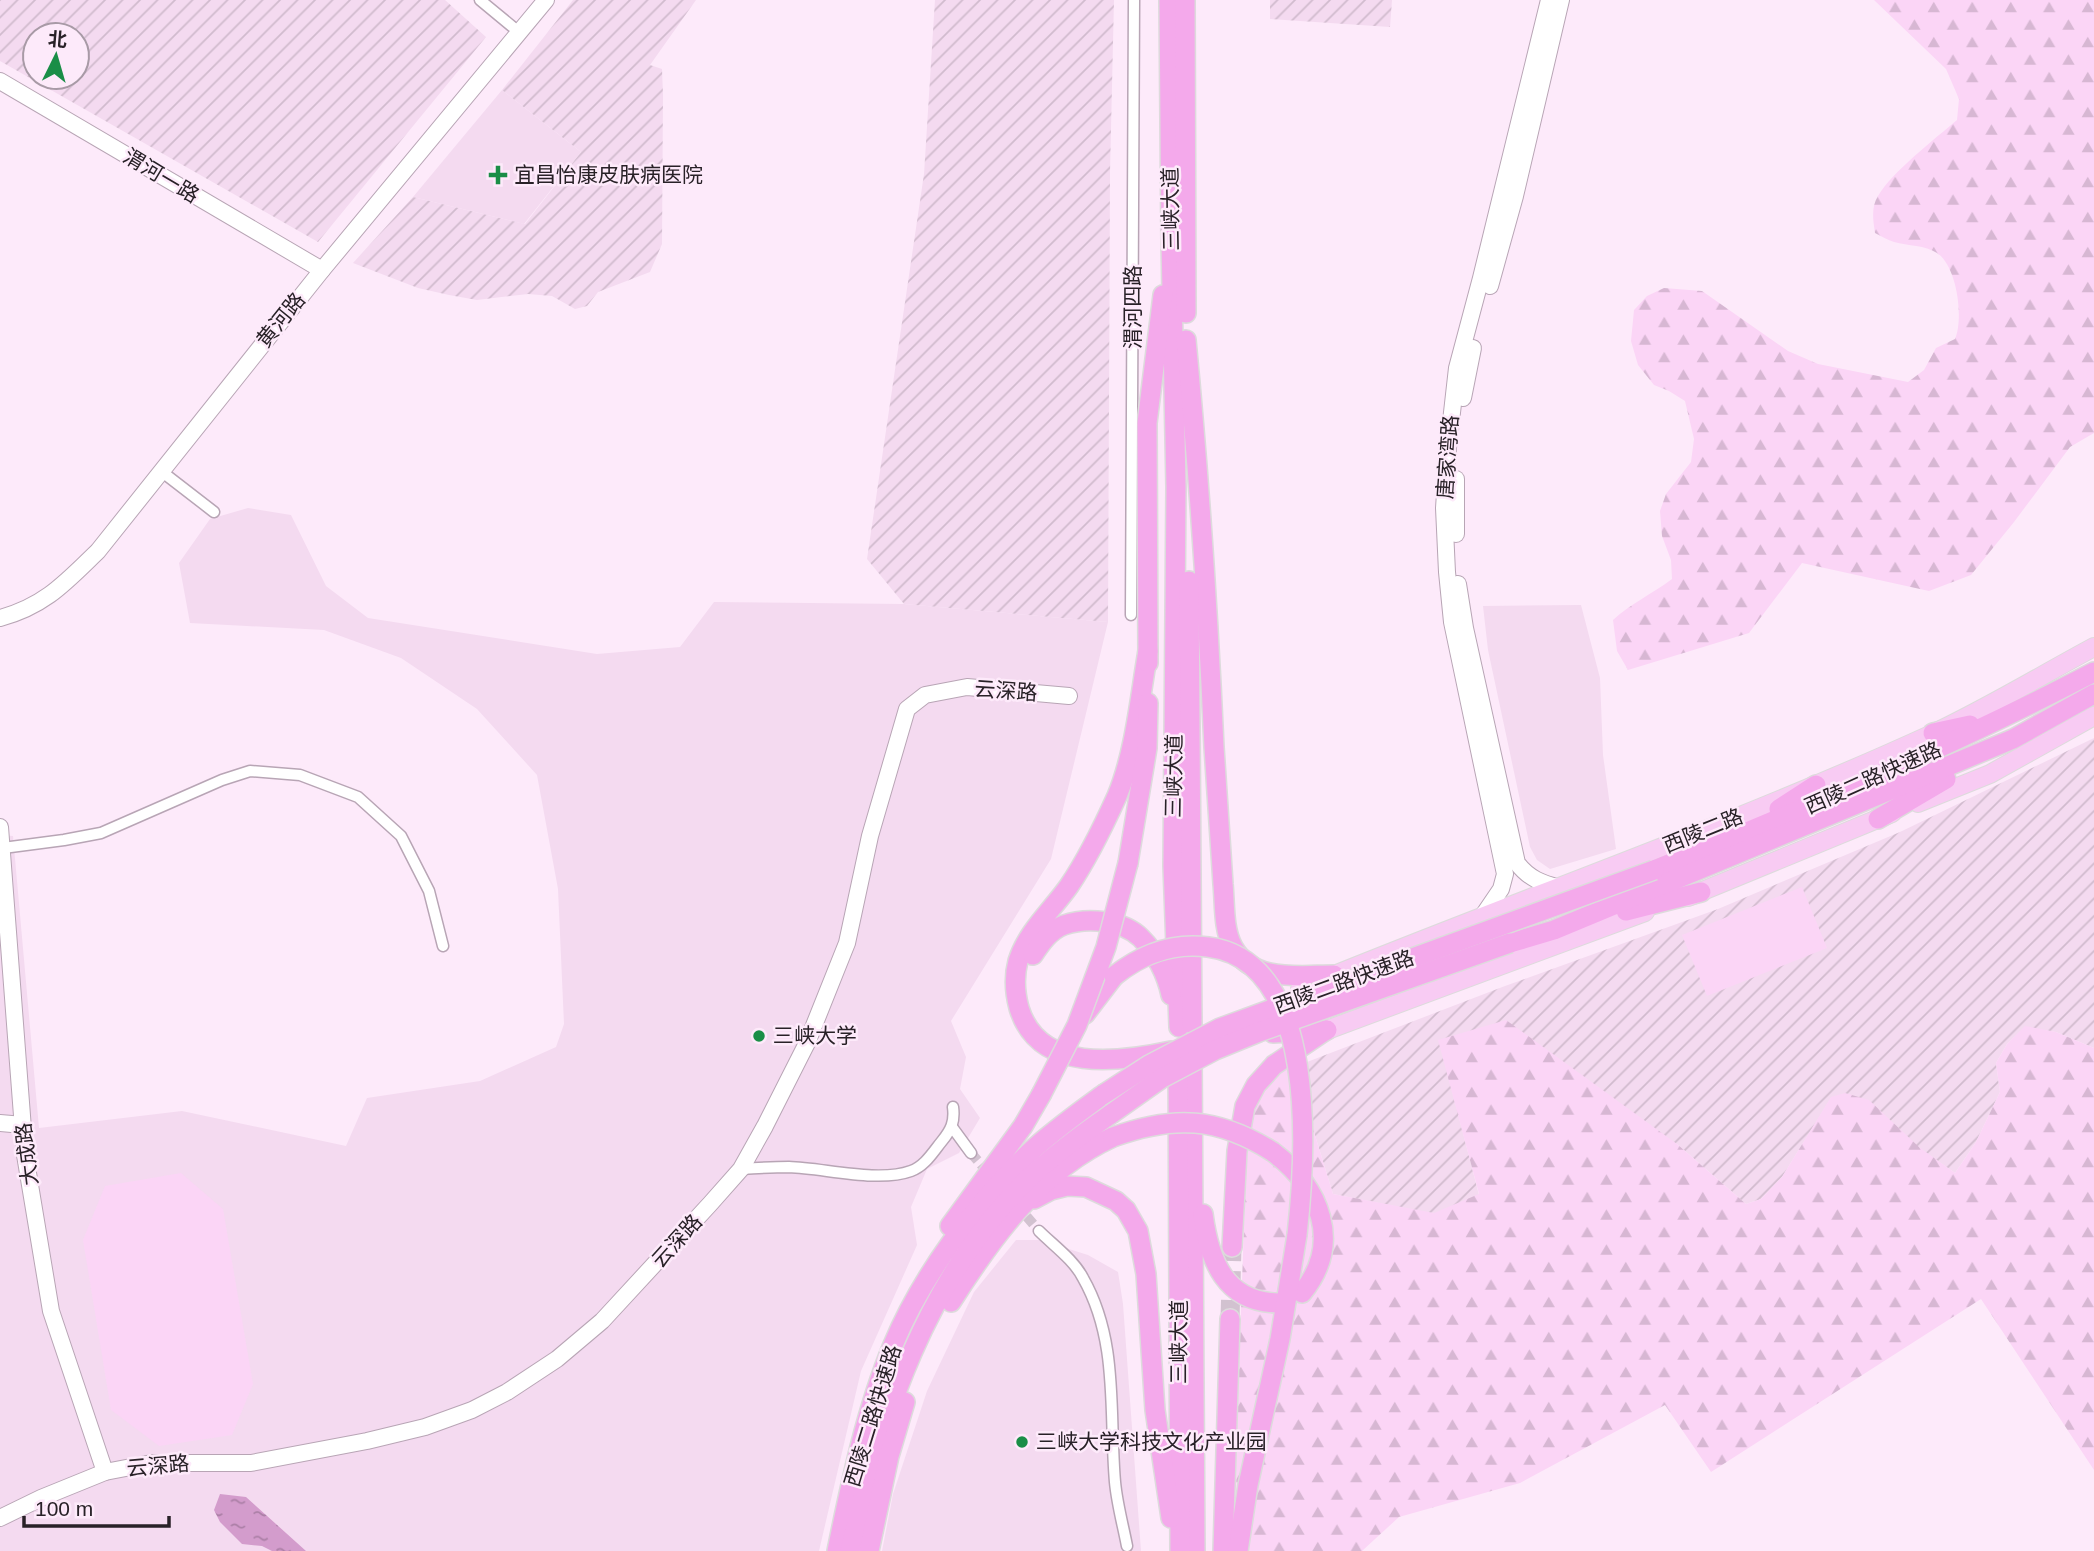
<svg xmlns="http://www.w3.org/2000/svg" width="2094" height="1551" font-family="Arial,'Noto Sans SC',sans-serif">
	<defs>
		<pattern id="industrial-furrows" width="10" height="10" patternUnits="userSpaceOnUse" patternTransform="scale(1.75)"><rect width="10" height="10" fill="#f4daf0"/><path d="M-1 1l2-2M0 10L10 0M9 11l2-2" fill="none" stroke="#d1bbce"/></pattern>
		<pattern id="forest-firs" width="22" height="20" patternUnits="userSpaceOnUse" patternTransform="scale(1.75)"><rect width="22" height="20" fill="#fbd5f6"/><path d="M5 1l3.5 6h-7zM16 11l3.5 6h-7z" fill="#d7b7d3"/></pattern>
		<pattern id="water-ripples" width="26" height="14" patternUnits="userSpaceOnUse" patternTransform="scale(1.75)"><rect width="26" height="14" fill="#d39ccc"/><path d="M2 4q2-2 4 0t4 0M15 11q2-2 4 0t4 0" fill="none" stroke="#ab7fa6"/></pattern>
	</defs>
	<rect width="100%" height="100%" fill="#fdeafa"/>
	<g fill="#f4daf0">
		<polygon points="502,90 581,152 524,224 413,197"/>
		<polygon points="248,508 291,515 326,586 368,618 597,654 680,647 714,602 904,604 1108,622 1051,859 951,1021 966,1057 960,1089 980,1118 959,1153 927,1169 911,1207 917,1245 861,1371 819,1551 0,1551 0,835 13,836 39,1128 182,1111 346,1146 367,1098 480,1081 556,1047 564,1024 558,889 537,775 477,709 401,658 324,630 190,623 179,563 210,519"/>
		<polygon points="1581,605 1600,678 1603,755 1616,849 1550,869 1537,860 1530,847 1488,650 1483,606"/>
		<polygon points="1016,1240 1040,1240 1088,1255 1118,1272 1123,1304 1141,1551 882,1551 893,1494 927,1391 974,1292"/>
	</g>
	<g fill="url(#industrial-furrows)" fill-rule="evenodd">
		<path d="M 0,0 L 445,0 L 486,37 L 318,242 L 0,61 ZM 35,35 L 77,35 L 77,77 L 35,77 Z"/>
		<polygon points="573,0 696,0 650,65 662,69 663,95 662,244 650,272 598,292 587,306 575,309 552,296 528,294 477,300 449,295 418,288 353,263 413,197 525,224 581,152 502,90"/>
		<polygon points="935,0 1114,0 1110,172 1108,622 904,604 867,559 924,174"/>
		<polygon points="1270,0 1392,0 1390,27 1270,19"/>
		<polygon points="2094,738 2094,1048 2056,1032 2025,1027 2007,1044 1996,1063 2000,1092 1976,1142 1955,1173 1919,1148 1831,1098 1782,1177 1761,1199 1746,1204 1677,1144 1439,1040 1479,1195 1434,1214 1333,1194 1294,1067 1505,986 1718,909 1900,832"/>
	</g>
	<g fill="#fbd5f6">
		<polygon points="1802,887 1827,948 1707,996 1682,935"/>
		<polygon points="181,1173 223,1209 253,1384 232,1435 159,1446 111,1410 83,1240 105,1186"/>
	</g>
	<g fill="url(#forest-firs)">
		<path d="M 1874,0 L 2094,0 L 2094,433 L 2070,447 L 2014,522 L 1971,575 L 1929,591 L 1802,563 L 1749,633 L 1628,670 L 1617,651 L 1613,620 C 1630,604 1652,594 1672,579 L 1671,560 L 1662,536 L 1660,511 L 1666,494 L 1691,462 L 1694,439 L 1685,401 L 1669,391 L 1654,385 L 1638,365 L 1631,341 L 1634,310 L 1647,296 L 1664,288 L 1702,291 L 1788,351 L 1818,364 L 1908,382 L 1924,370 L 1936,348 L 1955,339 C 1964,318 1957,266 1937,253 C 1925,245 1908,246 1894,242 C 1888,240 1881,236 1875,233 C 1873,220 1871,207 1878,196 C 1892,172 1936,138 1957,120 L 1959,99 L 1946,69 Z"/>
		<polygon points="1506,1020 1677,1144 1746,1204 1761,1199 1782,1177 1831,1097 1845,1093 1869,1100 1919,1147 1955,1173 1976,1142 2000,1092 1996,1063 2007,1044 2025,1026 2056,1032 2094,1048 2094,1470 1981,1299 1711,1472 1665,1405 1520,1483 1399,1517 1362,1551 1237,1551 1236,1454 1246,1168 1252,1109 1266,1087 1281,1072 1294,1067 1333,1194 1434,1213 1479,1194 1438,1040"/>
	</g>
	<polygon fill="url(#water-ripples)" points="220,1494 246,1497 306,1551 272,1551 262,1546 242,1544 220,1522 214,1510"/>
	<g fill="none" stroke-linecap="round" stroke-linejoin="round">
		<g stroke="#d2c2d0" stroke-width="10" stroke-dasharray="10 5" stroke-linecap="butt">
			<polyline points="971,1153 990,1175"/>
			<polyline points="1017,1205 1039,1231"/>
		</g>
		<polyline stroke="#d2c2d0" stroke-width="19" stroke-dasharray="19 10" stroke-linecap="butt" points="1230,1319 1232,1247"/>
		<defs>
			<g id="street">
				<polyline points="480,0 520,33"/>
				<polyline points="161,471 214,512"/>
				<polyline points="1131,615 1134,0"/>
				<polyline points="3,848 64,840 101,833 222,780 250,771 300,775 358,797 401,836 429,891 443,946"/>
				<polyline points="952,1127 971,1153"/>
				<path d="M 741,1169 C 757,1168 773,1167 789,1167 C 824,1168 878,1183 911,1171 C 925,1166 933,1152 942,1141 C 951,1130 955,1122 953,1107"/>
				<path d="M 1039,1231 C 1053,1245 1074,1260 1083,1278 C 1119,1341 1109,1413 1115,1482 C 1117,1504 1123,1525 1127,1546"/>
			</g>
			<g id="secondary">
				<polyline points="0,81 322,270"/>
				<polyline points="1490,286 1515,196 1561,0"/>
				<polyline points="1463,398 1473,348"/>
				<polyline points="1456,534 1456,479"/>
				<path d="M 1458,584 L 1465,628 L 1517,863 C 1529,879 1542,883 1560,888"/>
				<path d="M 0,618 C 45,606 66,582 98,551 L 322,270 L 546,0"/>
				<polyline points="0,827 25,1155 51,1311 105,1472"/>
				<polyline points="1484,914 1501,889 1505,874 1452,622 1447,572 1444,508 1448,448 1457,368 1481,278 1549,0"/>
				<polyline points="0,1123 23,1125"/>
				<polyline points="0,1518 41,1498 105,1472 152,1463 251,1463 367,1441 425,1427 472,1410 507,1392 557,1359 602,1321 710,1204 741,1169 765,1126 807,1043 847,943 870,836 907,709 925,695 967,687 1069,696"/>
			</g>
			<g id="primary">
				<polyline points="1918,803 1990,774 2094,716"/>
				<polyline points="1688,897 1892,813"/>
				<path d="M 1300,989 C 1509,903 1724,829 1930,735 C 1986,709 2040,676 2094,647"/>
				<polyline points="1327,1030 1645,912"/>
			</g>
			<g id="highway">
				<polyline points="1169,0 1171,242 1176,487 1173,866 1179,1027"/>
				<polyline points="1185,0 1186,313"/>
				<path d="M 1186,340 C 1199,475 1208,611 1214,747 C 1217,793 1220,838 1223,884 C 1225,904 1223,929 1233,947 C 1253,983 1299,975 1334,975"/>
				<polyline points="1189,581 1192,1024"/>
				<path d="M 1148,651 C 1140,697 1135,753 1117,796 C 1103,827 1088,858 1069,886 C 1052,910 1027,932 1018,961 C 1014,976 1015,993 1019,1008 C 1039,1074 1120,1062 1171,1051"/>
				<polyline points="1148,663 1147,423 1163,295"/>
				<polyline points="1933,733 1970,725"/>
				<polyline points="1779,809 1816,785"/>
				<polyline points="1878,819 1946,779"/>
				<polyline points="1128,863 1147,748 1148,703"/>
				<path d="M 1654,870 C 1804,810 1951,746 2094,672"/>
				<polyline points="1626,911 1701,892"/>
				<polyline points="1510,943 1554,930 2013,739 2094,694"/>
				<path d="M 1033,955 C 1041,943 1050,930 1064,925 C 1087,917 1123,920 1141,938 C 1156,953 1167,975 1171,995"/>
				<polyline points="1085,1014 1114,976"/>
				<polyline points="1273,1033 1327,1030"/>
				<polyline points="1192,1056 1195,1551"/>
				<polyline points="1178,1057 1180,1551"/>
				<path d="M 1273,1152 C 1320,1187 1343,1243 1302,1293"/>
				<polyline points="1034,1199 1051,1190 1067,1186 1086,1187 1116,1201 1126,1210 1138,1231 1146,1274 1155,1410 1171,1518"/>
				<path d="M 1203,1214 C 1209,1260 1225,1303 1279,1303"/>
				<polyline points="950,1226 1023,1126 1041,1095"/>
				<polyline points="1232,1247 1237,1151 1245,1106 1256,1085 1274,1065 1326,1030"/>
				<path d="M 951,1302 C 993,1236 1041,1170 1113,1137"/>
				<path d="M 837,1551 C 851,1482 866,1410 893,1345 C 921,1277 975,1204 1028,1154 C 1051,1132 1078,1113 1104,1094"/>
				<path d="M 850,1551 C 881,1417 926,1279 1027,1180 C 1053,1155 1082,1134 1111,1114"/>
				<polyline points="869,1551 889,1456 905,1402"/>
				<polyline points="1223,1551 1230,1319"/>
				<polyline points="1238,1551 1248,1485 1280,1339 1297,1235"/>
			</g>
		</defs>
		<use href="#street" stroke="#b8a5b5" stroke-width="13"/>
		<use href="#secondary" stroke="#b8a5b5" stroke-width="18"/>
		<use href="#primary" stroke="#dddbdc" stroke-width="20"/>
		<use href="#highway" stroke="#dddbdc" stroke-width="22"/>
		<use href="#street" stroke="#fff" stroke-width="10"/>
		<use href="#secondary" stroke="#fff" stroke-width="16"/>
		<use href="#primary" stroke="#f8cbf3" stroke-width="18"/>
		<use href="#highway" stroke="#f4a9eb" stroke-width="19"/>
		<defs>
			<g id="highway-bridge">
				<path d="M 1114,976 C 1142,954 1172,942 1208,947 C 1319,961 1306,1155 1297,1235"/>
				<polyline points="1104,1094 1149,1065 1220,1028 1654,870"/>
				<polyline points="1041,1095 1077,1025 1106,947 1128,863"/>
				<polyline points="1111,1114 1162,1078 1215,1050 1259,1032 1510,943"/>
				<path d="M 1113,1137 C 1174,1115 1218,1117 1273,1152"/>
			</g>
		</defs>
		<use href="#highway-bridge" stroke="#dddbdc" stroke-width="22" stroke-linecap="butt"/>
		<use href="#highway-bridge" stroke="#f4a9eb" stroke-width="19"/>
	</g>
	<g fill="#1a8e47" stroke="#fdeafa" stroke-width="2.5">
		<path d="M494.5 164.5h7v7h7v7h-7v7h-7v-7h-7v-7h7z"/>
		<circle cx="759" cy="1036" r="7"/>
		<circle cx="1022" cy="1442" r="7"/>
	</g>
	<g text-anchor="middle" stroke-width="5" stroke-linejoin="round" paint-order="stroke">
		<g font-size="21" fill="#282127" stroke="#fdeafa" text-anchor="start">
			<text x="514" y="182">宜昌怡康皮肤病医院</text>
			<text x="773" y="1043">三峡大学</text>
			<text x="1036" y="1449">三峡大学科技文化产业园</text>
		</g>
		<g font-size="21" fill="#282127" stroke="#fdeafa">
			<text transform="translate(161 176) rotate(31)" y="7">渭河一路</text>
			<text transform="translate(1171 209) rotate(-91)" y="7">三峡大道</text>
			<text transform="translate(1133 307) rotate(-90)" y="7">渭河四路</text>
			<text transform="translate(281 320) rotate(-51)" y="7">黄河路</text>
			<text transform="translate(1448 457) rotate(-86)" y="7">唐家湾路</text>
			<text transform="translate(1006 691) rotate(4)" y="7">云深路</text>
			<text transform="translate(1174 776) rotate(-89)" y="7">三峡大道</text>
			<text transform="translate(1873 778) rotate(-24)" y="7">西陵二路快速路</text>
			<text transform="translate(1703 831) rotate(-22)" y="7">西陵二路</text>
			<text transform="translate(1344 982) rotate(-20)" y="7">西陵二路快速路</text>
			<text transform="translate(27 1154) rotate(-97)" y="7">大成路</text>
			<text transform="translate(677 1241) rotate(-48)" y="7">云深路</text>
			<text transform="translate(1179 1342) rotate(-90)" y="7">三峡大道</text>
			<text transform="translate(873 1416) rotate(-73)" y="7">西陵二路快速路</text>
			<text transform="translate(158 1466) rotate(-5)" y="7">云深路</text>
		</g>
	</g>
	<g transform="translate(56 56) rotate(5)"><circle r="33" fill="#fdeafa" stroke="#a89aa6" stroke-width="2"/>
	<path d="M0-5L12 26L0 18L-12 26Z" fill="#1a8e47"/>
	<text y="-10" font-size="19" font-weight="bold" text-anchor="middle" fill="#282127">北</text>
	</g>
	<path d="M24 1516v10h145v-10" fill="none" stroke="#282127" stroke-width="3.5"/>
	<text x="35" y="1516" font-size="21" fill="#282127" stroke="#fdeafa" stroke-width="5" paint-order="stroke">100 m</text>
</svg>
